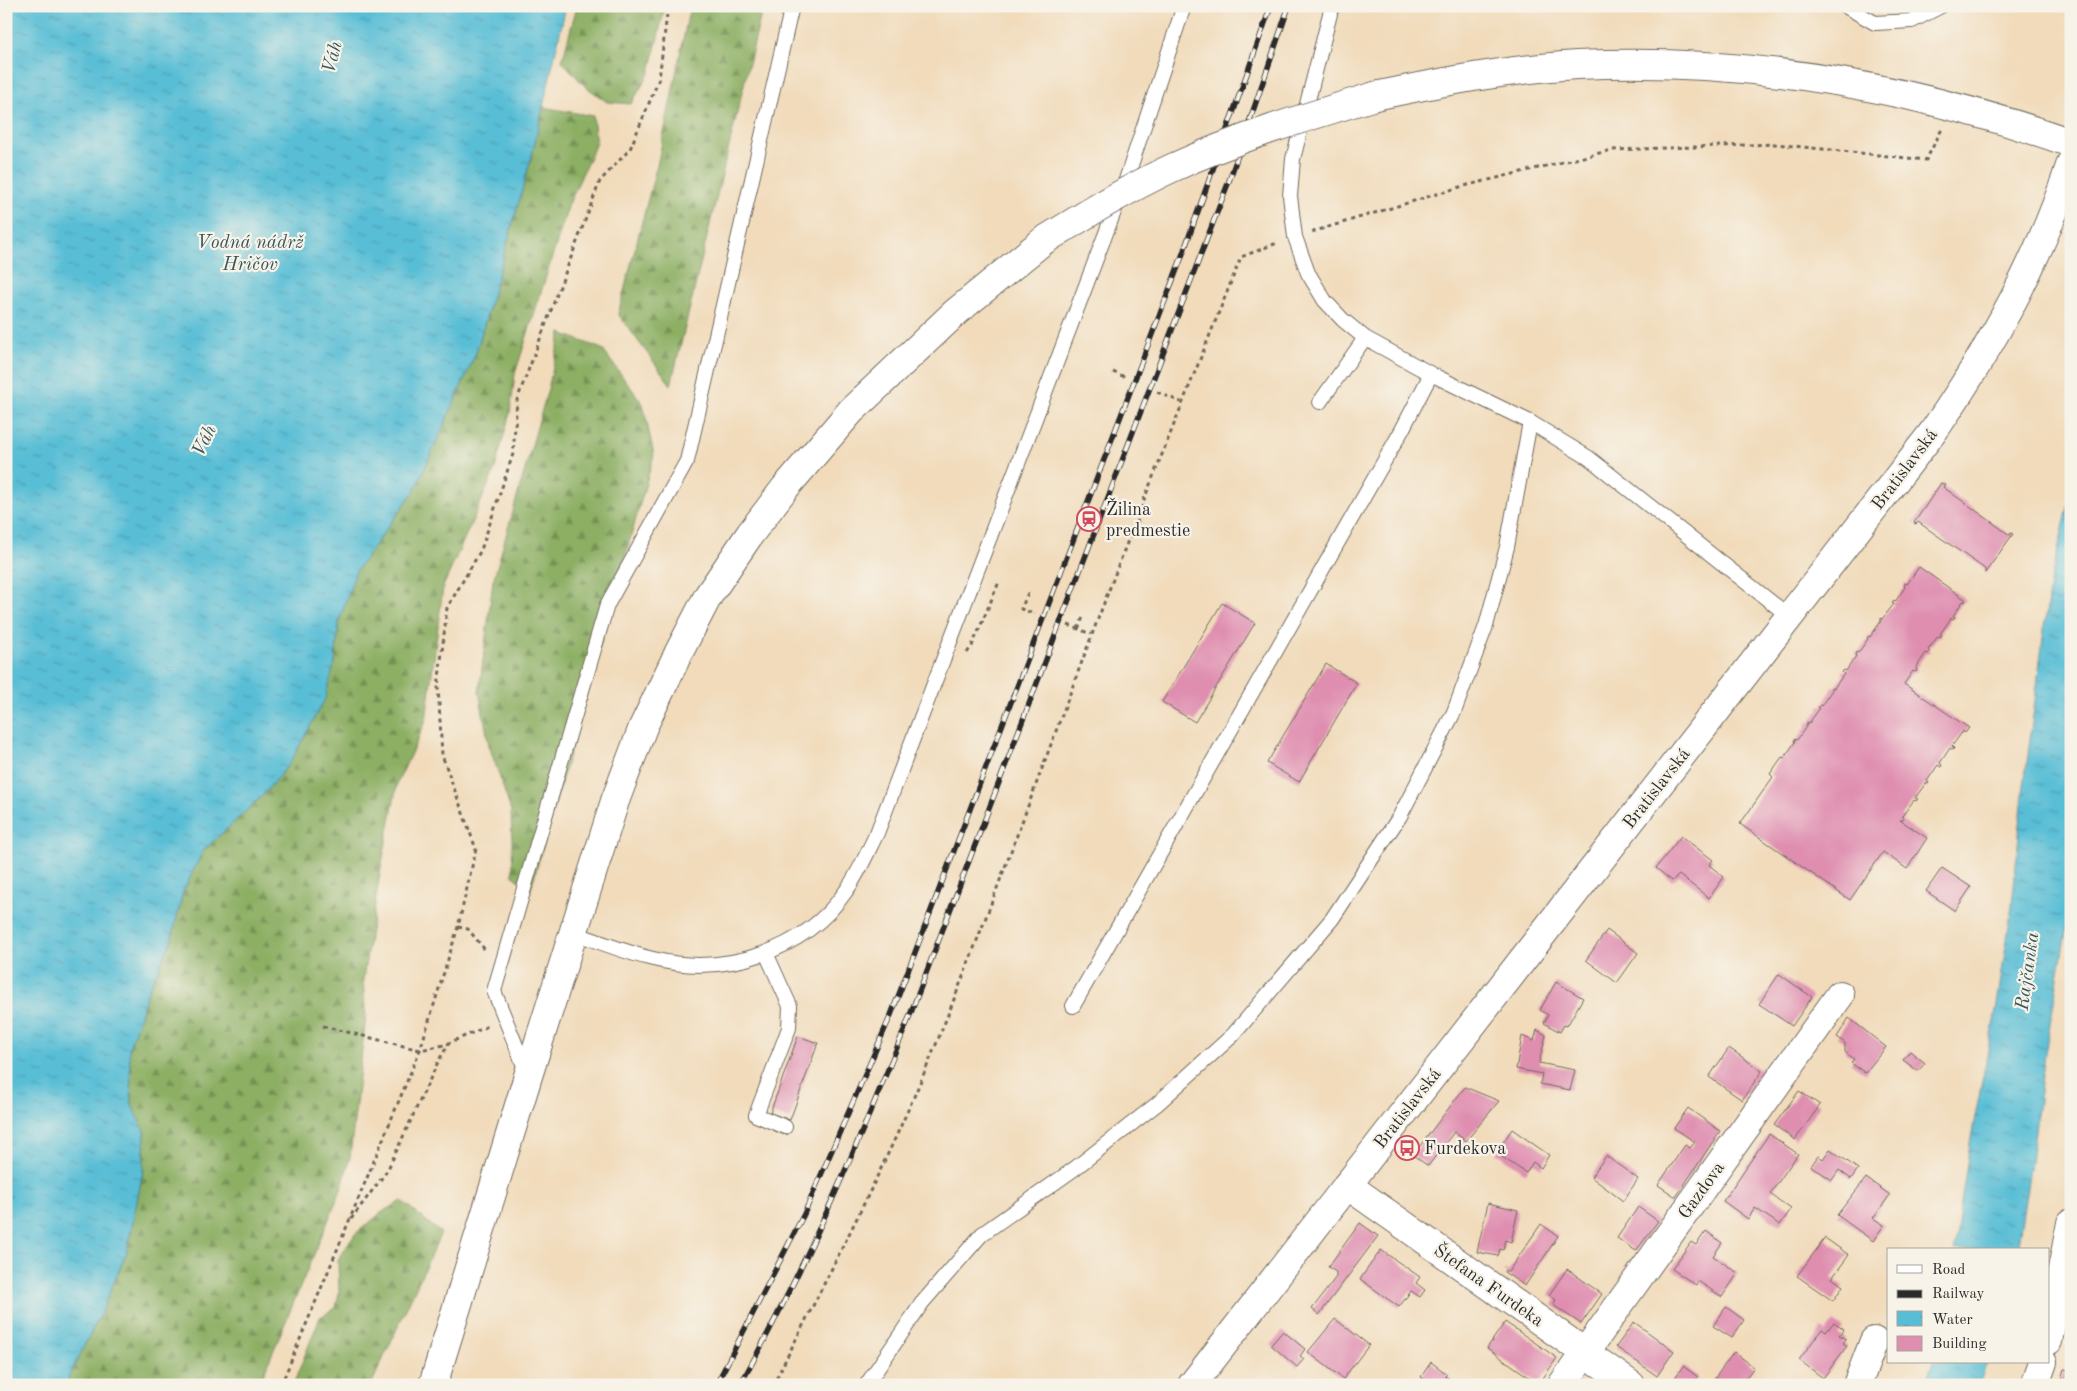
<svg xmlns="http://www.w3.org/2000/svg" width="2077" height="1391" font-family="'Old Standard TT',serif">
	<defs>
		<pattern id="forest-firs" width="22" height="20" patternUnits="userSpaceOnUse" patternTransform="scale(1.25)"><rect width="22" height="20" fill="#8caf63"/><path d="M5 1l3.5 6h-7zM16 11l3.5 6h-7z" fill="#738f52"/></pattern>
		<pattern id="water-ripples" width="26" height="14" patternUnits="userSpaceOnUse" patternTransform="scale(1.25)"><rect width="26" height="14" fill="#58bed6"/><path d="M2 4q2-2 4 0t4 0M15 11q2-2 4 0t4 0" fill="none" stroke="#499bae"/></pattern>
	</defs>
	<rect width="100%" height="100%" fill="#f7f3e8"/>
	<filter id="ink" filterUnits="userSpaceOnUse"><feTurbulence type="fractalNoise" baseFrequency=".02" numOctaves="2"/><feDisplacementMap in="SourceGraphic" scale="10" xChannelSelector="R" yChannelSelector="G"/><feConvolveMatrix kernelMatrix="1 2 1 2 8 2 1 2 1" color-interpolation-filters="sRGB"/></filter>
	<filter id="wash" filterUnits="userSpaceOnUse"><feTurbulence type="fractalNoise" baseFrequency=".0096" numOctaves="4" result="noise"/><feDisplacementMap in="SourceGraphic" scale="20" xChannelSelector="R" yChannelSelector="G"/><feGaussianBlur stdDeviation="1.12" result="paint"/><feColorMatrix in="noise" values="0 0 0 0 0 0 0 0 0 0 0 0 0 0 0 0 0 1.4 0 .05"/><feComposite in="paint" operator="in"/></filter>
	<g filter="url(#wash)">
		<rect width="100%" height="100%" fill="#f1dbbb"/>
		<g fill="url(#forest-firs)" stroke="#5c6d47">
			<polygon points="577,6 665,6 650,72 631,104 607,102 585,86 562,61"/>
			<polygon points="690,6 763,6 671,385 618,314 659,157"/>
			<polygon points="543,107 593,116 596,143 569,204 515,374 510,413 494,472 443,587 426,721 397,784 380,874 363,979 366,1016 350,1157 341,1190 259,1385 67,1385 69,1376 101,1313 127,1251 143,1171 145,1133 132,1105 129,1048 149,988 171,942 183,892 203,851 262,796 335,662 339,622 356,571 415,490 476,353 532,155"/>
			<polygon points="561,333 602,349 643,404 654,455 530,892 513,875 511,811 489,745 479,692 493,581 548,389"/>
			<polygon points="402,1201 441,1233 371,1385 293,1385 320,1317 336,1308 339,1292 338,1260 355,1234 381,1213"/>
		</g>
		<g fill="url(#water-ripples)" stroke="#427480">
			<polygon points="6,6 566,6 532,155 476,353 415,490 356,571 339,622 335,662 325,699 290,763 262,796 203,851 183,892 171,942 149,988 129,1048 132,1105 145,1133 143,1171 127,1251 101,1313 69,1376 67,1385 6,1385"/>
			<polygon points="2071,495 2071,903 2045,1053 2031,1162 2017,1250 1954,1250 1970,1143 1997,1005 2012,906 2023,794 2050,583"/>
			<polygon points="1933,1362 1987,1362 1979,1385 1925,1385"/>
		</g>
		<g id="blocks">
			<g fill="#df8eb0">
				<polygon points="1941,483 1945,485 1943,487 2010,535 2011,533 2013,534 1985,573 1985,569 1918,522 1916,524 1914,523"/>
				<polygon points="1919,567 1966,600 1965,602 1963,601 1953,616 1955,617 1953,619 1951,618 1940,634 1942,635 1940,637 1938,636 1928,650 1930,652 1928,654 1926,653 1916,668 1917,670 1916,672 1913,671 1904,684 1969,728 1965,733 1963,731 1952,746 1954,748 1953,750 1950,748 1940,763 1942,765 1941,767 1938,765 1927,781 1929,783 1928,784 1926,783 1915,798 1918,799 1916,801 1914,800 1902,816 1904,818 1903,820 1900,820 1927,838 1907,869 1883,852 1850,900 1740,824 1773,777 1770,774 1782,757 1784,758 1795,742 1794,741 1795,739 1797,740 1807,725 1807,722 1809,723 1820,708 1818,707 1820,705 1821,706 1832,690 1832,687 1834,688 1844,674 1842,672 1844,670 1846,671 1856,656 1855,655 1856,652 1858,653 1868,639 1867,638 1869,636 1870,637 1881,621 1881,618 1882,619 1894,604 1892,603 1894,601 1895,602 1905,587 1904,586 1905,583 1907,584"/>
				<polygon points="1222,603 1255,623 1195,722 1162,702"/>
				<polygon points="1326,664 1357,683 1299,782 1267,763"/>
				<polygon points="1681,836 1713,860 1709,865 1724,877 1709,898 1679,875 1672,881 1656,868"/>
				<polygon points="1942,868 1971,887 1955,911 1926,891"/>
				<polygon points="1607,930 1638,953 1617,983 1586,960"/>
				<polygon points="1779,974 1812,997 1792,1026 1759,1004"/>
				<polygon points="1556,982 1583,998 1567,1026 1564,1025 1560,1032 1544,1023 1548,1015 1540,1010"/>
				<polygon points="1849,1018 1886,1047 1865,1073 1851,1063 1854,1059 1845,1052 1845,1043 1837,1037"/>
				<polygon points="1537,1030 1546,1035 1539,1063 1575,1070 1570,1090 1540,1084 1542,1074 1516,1069 1522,1036 1534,1041"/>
				<polygon points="798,1036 818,1043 790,1120 770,1113"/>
				<polygon points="1729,1048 1762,1071 1742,1100 1709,1077"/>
				<polygon points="1910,1051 1925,1063 1918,1071 1903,1060"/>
				<polygon points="1465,1087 1499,1101 1466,1141 1454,1132 1428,1166 1413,1155"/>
				<polygon points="1799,1091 1820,1105 1795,1140 1774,1125"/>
				<polygon points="1688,1108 1720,1131 1676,1197 1658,1185 1685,1145 1690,1148 1695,1142 1674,1128"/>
				<polygon points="1512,1129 1549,1155 1541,1168 1533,1162 1526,1173 1496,1153"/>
				<polygon points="1769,1134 1798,1154 1770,1194 1791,1209 1780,1225 1755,1208 1748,1219 1723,1201"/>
				<polygon points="1830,1149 1858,1169 1851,1179 1839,1170 1832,1180 1811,1166 1818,1156 1823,1159"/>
				<polygon points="1606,1156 1638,1179 1623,1201 1591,1177"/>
				<polygon points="1866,1178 1890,1195 1873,1218 1884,1225 1873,1241 1837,1215"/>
				<polygon points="1488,1203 1518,1210 1511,1242 1505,1240 1503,1250 1500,1249 1498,1256 1477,1252"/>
				<polygon points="1638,1207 1658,1221 1636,1251 1617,1238"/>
				<polygon points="1360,1223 1378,1236 1319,1315 1312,1309 1336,1277 1336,1272 1328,1267"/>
				<polygon points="1541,1224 1558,1236 1525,1286 1504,1272 1505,1270 1508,1272"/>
				<polygon points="1706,1231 1722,1243 1713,1256 1738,1273 1722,1297 1698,1281 1696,1285 1672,1269 1691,1242 1696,1245"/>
				<polygon points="1825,1238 1849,1255 1832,1278 1843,1286 1833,1301 1797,1276"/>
				<polygon points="1381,1250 1420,1277 1416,1283 1425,1290 1420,1297 1411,1291 1399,1307 1360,1279"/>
				<polygon points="1567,1269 1602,1294 1581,1324 1553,1305 1556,1300 1549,1295"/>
				<polygon points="1726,1307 1744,1320 1732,1338 1713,1326"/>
				<polygon points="1335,1319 1369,1345 1343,1379 1308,1352"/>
				<polygon points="1505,1322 1557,1358 1539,1384 1487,1348"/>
				<polygon points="1634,1322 1674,1351 1657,1376 1616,1347"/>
				<polygon points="1834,1322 1844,1329 1839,1335 1846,1339 1843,1343 1847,1346 1823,1378 1799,1360 1822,1329 1826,1332"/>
				<polygon points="1283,1331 1305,1349 1300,1356 1304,1359 1297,1367 1271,1345"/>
				<polygon points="1734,1352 1754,1367 1741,1385 1710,1385"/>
				<polygon points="1431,1362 1447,1374 1445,1376 1458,1385 1432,1385 1421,1377"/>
				<polygon points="1683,1366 1698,1377 1693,1385 1670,1385"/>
				<polygon points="2064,1369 2071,1370 2071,1385 2060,1385"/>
			</g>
		</g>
	</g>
	<g filter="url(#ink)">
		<use href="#blocks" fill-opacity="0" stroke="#70695d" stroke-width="1"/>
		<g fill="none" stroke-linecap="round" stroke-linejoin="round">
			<defs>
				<g id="lane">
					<polyline points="1332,6 1293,159 1290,196 1295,237 1308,273 1325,301 1343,320 1365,338 1431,374 1530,422 1589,458 1790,617"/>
					<polyline points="1845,6 1875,23 1912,21 1941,6"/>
					<polyline points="1320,402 1365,338"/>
					<path d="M 574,933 C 600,942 627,953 653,959 C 724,977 804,952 846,891 C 859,873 867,853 877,833 L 1125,183 L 1184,6"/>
					<polyline points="766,953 790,1006 789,1028 756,1115 785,1127"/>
					<polyline points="1073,1006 1402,430 1431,374"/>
					<polyline points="527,1073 494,991 607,605 687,461 792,6"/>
					<polyline points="867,1384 922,1303 982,1234 1074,1169 1157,1104 1233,1035 1332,919 1400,816 1454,712 1486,626 1507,547 1530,422"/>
				</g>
				<g id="street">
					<path d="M 1375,96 C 1441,82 1509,69 1577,65 C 1745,57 1913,87 2071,143"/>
					<polyline points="1347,1185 1631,1385"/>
					<polyline points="2048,1341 2071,1223"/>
					<polyline points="433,1385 528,1076 615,801 643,727 678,654 708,596 750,534 785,488 851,411 956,312 1043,241"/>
					<path d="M 1192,1385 L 1933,432 C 1991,348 2040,260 2071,163"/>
					<polyline points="1562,1385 1840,995"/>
					<polyline points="1857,1385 1874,1341"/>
					<polyline points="2035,1385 2043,1362"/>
				</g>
			</defs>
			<use href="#lane" stroke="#70695d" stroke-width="16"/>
			<use href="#street" stroke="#70695d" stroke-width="30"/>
			<g stroke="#70695d" stroke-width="3" stroke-dasharray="4 4" stroke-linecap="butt">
				<polyline points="1312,232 1460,187 1612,150 1775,144 1926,160 1942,129"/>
				<polyline points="1113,372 1125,377"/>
				<polyline points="1157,392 1181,402"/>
				<polyline points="1028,593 1021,609 1035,614"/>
				<polyline points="1068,625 1091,634"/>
				<polyline points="1078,629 1084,615"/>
				<polyline points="967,653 972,646 999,582"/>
				<polyline points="458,927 468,929 486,951"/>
				<polyline points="323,1026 420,1050 449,1044"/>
				<polyline points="351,1219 387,1171 438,1062 449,1043 486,1027 487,1023"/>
				<polyline points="281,1385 420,1050 458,927 476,849 442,755 438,687 447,608 481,550 513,454 517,400 600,181 630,149 659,79 668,6"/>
				<path d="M 773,1385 C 832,1267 895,1149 943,1027 C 1009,862 1068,695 1132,530 L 1141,516 L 1143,502 L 1241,257 L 1277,243"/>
			</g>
			<use href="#lane" stroke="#fff" stroke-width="14"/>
			<use href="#street" stroke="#fff" stroke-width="28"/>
			<defs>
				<g id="rail">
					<polyline points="716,1385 804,1214 891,1015 1181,259 1271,6"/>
					<path d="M 740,1385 C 805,1269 857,1146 907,1023 L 1229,181 L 1289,6"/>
				</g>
			</defs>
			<use href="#rail" stroke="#2b2b2b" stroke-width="5.5"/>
			<use href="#rail" stroke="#f7f3e8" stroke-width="4" stroke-dasharray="11" stroke-linecap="butt"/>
			<defs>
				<path id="street-bridge" d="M 1043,241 C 1085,215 1127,189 1172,168 C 1237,138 1306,117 1375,96"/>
			</defs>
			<use href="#street-bridge" stroke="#70695d" stroke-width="30" stroke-linecap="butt"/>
			<use href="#street-bridge" stroke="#fff" stroke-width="28"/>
		</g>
	</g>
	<defs>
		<symbol id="station-ring" viewBox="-11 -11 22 22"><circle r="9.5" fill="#f7f3e8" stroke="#d1495b" stroke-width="1.5"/><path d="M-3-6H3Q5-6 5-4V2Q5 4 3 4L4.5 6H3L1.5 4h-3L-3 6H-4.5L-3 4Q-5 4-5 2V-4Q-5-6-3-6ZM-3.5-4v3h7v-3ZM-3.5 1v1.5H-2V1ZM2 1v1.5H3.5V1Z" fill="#d1495b"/></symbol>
		<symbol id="bus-ring" viewBox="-11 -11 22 22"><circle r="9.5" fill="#f7f3e8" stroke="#d1495b" stroke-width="1.5"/><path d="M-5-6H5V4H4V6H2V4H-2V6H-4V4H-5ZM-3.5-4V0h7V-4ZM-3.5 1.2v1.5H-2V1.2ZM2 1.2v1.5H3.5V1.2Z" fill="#d1495b"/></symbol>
	</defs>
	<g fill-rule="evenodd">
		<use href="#station-ring" x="1075" y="505" width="28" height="28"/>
		<use href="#bus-ring" x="1393" y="1134" width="28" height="28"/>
	</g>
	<g text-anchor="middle" stroke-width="4.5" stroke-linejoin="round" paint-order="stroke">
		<g font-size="18" fill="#2b2b2b" stroke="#f7f3e8">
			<text transform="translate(1904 469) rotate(-53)" y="6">Bratislavská</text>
			<text transform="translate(1656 788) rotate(-52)" y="6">Bratislavská</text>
			<text transform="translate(1407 1108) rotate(-52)" y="6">Bratislavská</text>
			<text transform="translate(1701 1190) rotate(-54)" y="6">Gazdova</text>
			<text transform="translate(1489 1285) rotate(35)" y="6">Štefana Furdeka</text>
		</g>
		<g font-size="18" fill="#2b2b2b" stroke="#f7f3e8" text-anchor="start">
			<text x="1106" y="515">Žilina<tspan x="1106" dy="21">predmestie</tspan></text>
			<text x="1424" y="1154">Furdekova</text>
		</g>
		<g font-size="19" font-style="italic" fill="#38575e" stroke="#f7f3e8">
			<text transform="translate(331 57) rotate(-76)" y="7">Váh</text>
			<text x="250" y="248">Vodná nádrž<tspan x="250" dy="22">Hričov</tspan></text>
			<text transform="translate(203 440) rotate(-64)" y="7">Váh</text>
			<text transform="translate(2026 971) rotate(-82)" y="7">Rajčanka</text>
		</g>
	</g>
	<rect width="2077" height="1391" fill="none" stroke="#f7f3e8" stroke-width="25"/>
	<rect x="1887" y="1248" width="162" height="115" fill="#f7f3e8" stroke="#a5a39c"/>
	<rect x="1897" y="1265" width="25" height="8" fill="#ffffff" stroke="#a5a39c"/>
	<text x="1932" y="1274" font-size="15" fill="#2b2b2b">Road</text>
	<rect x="1897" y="1290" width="25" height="8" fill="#2b2b2b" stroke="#a5a39c"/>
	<text x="1932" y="1298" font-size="15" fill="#2b2b2b">Railway</text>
	<rect x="1897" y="1311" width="25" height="15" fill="url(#water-ripples)" stroke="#a5a39c"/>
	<text x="1932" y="1324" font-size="15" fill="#2b2b2b">Water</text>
	<rect x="1897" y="1336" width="25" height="15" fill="#df8eb0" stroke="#a5a39c"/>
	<text x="1932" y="1348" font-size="15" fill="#2b2b2b">Building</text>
</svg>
